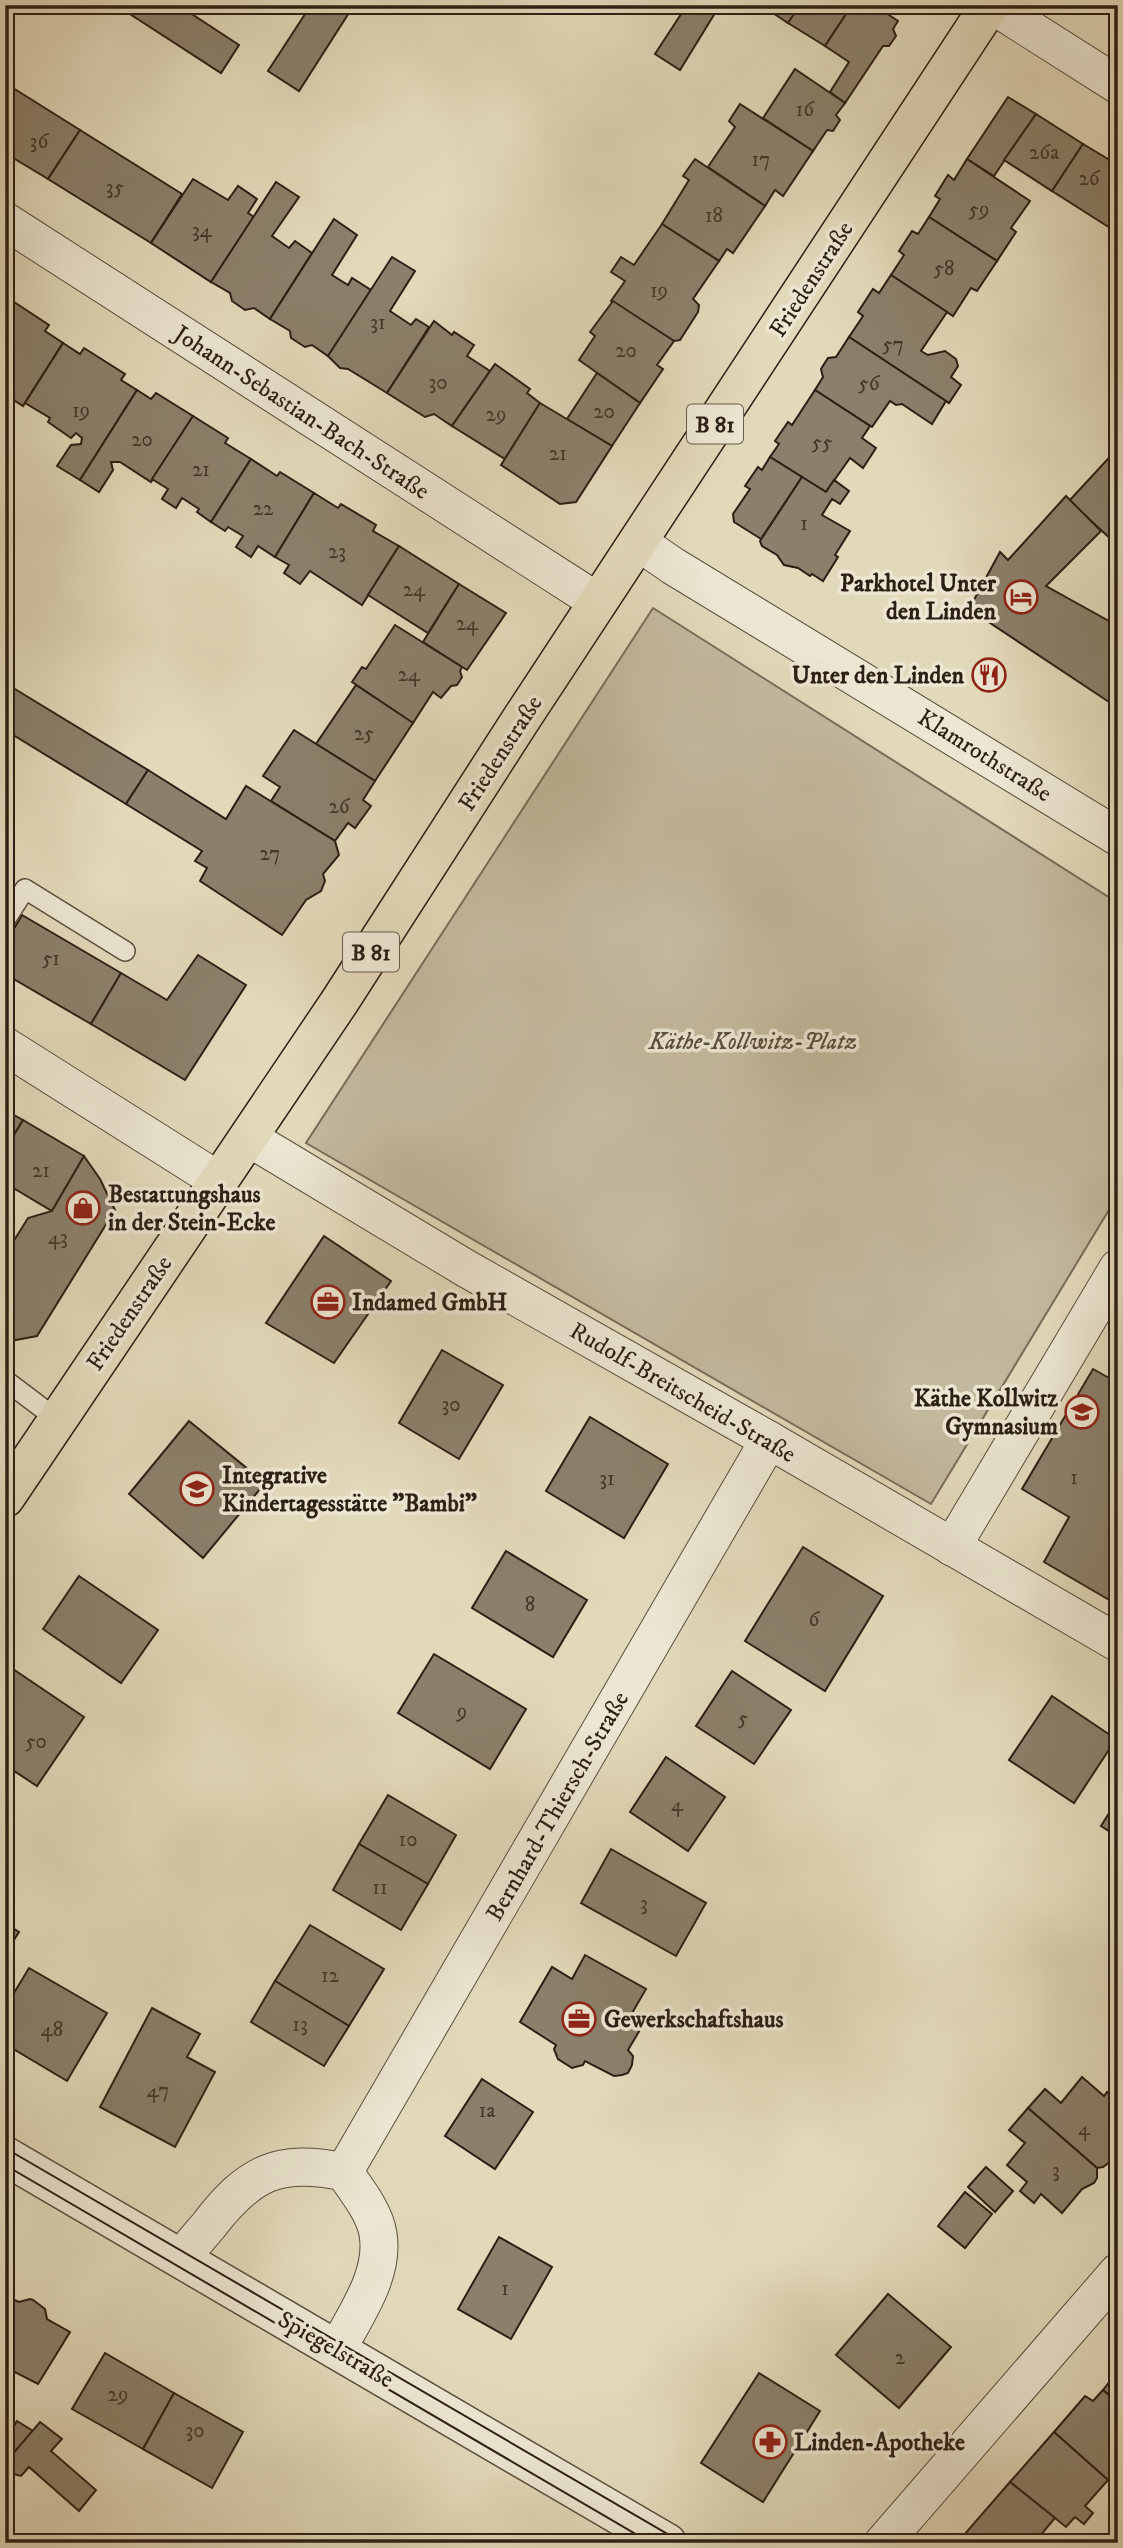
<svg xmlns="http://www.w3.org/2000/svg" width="1123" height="2548" font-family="'IM FELL DW Pica',serif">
	<rect width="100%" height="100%" fill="#e2d9ba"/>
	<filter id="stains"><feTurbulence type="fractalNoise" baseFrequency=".00286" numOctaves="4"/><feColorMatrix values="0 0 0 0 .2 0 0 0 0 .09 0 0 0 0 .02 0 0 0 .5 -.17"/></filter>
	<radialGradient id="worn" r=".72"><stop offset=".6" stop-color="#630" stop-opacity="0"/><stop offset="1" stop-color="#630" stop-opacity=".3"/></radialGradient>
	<polygon fill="#c3b99e" stroke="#786c5a" stroke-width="2" points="653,608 1118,903 1118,1195 931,1504 306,1143"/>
	<g fill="#8b806b" stroke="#2c1f15" stroke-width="2">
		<polygon points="116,5 178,5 239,45 221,73"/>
		<polygon points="311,5 354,5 299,91 268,71"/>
		<polygon points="687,5 720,5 680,70 655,54"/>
		<polygon points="761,5 800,5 788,23"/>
		<polygon points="800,5 852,5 825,46 788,23"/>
		<polygon points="852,5 874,5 898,21 893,29 896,36 889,46 883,46 845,103 830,92 849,62 825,46"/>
		<polygon points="1092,5 1118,5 1118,14 1107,14"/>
		<polygon points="795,69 845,103 836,115 840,120 833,131 827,130 813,151 763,118"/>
		<polygon points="5,83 80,130 48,179 5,153"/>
		<polygon points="1008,97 1036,114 994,176 967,159"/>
		<polygon points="740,104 813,151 783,196 775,190 765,206 708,167 735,127 729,121"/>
		<polygon points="1036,114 1083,144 1052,191 1004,160"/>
		<polygon points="80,130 182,194 151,243 48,179"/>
		<polygon points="1083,144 1118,165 1118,233 1052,191"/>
		<polygon points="695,159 765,206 733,253 727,249 719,261 662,224 689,180 683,176"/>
		<polygon points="967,159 1030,201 1011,228 1016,232 997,261 929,217 940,199 935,196 948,175 954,180"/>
		<polygon points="193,179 228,200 238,186 257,199 248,213 254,217 211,282 151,243"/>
		<polygon points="276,182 299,197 272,236 289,248 295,241 312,253 270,319 254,308 245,310 232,301 230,293 211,282"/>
		<polygon points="929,217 997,261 977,291 971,288 953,316 891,275 904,255 899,251 912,231 918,234"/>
		<polygon points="334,219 357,235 332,275 348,285 352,278 371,290 328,356 312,345 305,347 291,338 290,331 270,319"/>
		<polygon points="662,224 719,261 693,299 699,305 698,312 680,340 674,341 611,301 625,281 611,272 621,257 634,265"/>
		<polygon points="392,257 415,271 390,311 411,325 416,319 429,327 387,393 348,369 340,368 328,356"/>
		<polygon points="891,275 947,312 921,351 928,355 945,351 956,359 958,366 951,377 961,385 949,403 849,337 863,316 858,312 873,289 879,293"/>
		<polygon points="8,298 49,325 45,331 63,343 23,406 9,397 11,393 5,389 5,301"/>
		<polygon points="613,301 674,341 657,365 663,369 640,403 579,360 595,336 590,332"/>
		<polygon points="434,321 452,335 454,332 474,345 467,356 490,371 452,426 434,414 425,417 387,393"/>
		<polygon points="849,337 946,401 932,424 902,404 896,405 890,401 872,427 815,390 823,377 821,369 828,358 836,357"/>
		<polygon points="63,343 80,354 84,348 125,374 121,380 137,390 80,480 57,466 71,445 81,444 82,438 76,433 71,438 48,422 50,418 25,403"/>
		<polygon points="495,364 530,389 527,393 540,403 505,459 452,426"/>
		<polygon points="597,373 640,403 612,446 567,419"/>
		<polygon points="137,390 151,399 156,393 193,416 151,482 120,462 111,462 113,470 99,492 80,480"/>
		<polygon points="815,390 870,426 862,438 876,448 863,468 850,458 826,492 770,457 779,444 775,441 788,422 792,425"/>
		<polygon points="540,403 612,446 576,502 560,504 501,465"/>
		<polygon points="193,416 228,438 225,443 251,459 211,522 197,512 199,509 182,498 176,508 162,499 168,489 152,479"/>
		<polygon points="1118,448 1118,534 1112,540 1069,501"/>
		<polygon points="770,457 802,477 761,539 734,522 733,514 750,489 745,486 758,467 762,470"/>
		<polygon points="251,459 277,476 280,472 314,493 275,557 258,546 251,557 236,547 243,536 228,527 225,531 211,522"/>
		<polygon points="802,477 826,492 834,480 849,491 840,504 832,499 822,515 850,531 835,555 838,557 823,581 812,574 810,576 798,568 784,565 777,555 762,546 760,541"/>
		<polygon points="314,493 338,508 341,504 376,525 373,531 399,546 362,605 310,571 300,584 284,573 289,565 275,557"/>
		<polygon points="1066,496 1101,531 1046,586 1118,626 1118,708 969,609 1000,552 1008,560"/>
		<polygon points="399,546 459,584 428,633 368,595"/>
		<polygon points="459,584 506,613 467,670 423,642"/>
		<polygon points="395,625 462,667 460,671 462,677 457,685 451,686 441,698 433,692 413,723 352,682 362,667 366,669"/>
		<polygon points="5,683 148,770 126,804 5,730"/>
		<polygon points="356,685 413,723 375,781 316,744"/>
		<polygon points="294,730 375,781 363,800 371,806 355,828 348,823 335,841 271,801 280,787 263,776"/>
		<polygon points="148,770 226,819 246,786 335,841 339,855 323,874 325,881 321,891 306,900 282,935 200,881 207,868 195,861 202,851 126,804"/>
		<polygon points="22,915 121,973 91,1024 5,974 5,944"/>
		<polygon points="198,955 246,985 185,1080 91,1024 121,973 167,1000"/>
		<polygon points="5,1110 23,1120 5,1150"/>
		<polygon points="23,1120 84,1156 52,1211 5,1183 5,1150"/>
		<polygon points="84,1156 100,1179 115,1210 37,1336 5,1342 5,1255 28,1218 52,1211"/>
		<polygon points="324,1236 391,1281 334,1363 266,1323"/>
		<polygon points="442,1350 503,1385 459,1459 399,1423"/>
		<polygon points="1093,1369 1118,1383 1118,1446 1110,1459 1118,1464 1118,1605 1044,1562 1069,1517 1022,1489"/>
		<polygon points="590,1417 668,1464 624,1538 546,1491"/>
		<polygon points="189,1421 265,1483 203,1558 129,1494"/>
		<polygon points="803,1547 883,1596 825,1691 745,1641"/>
		<polygon points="506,1551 587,1600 553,1657 472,1608"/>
		<polygon points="79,1576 158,1630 121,1683 43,1629"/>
		<polygon points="434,1654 526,1709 490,1769 398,1713"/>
		<polygon points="10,1667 84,1717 37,1786 5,1765 5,1674"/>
		<polygon points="732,1671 791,1710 754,1764 696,1726"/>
		<polygon points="1052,1696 1116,1739 1074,1803 1009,1760"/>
		<polygon points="666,1757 725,1797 688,1851 630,1812"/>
		<polygon points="388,1795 456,1835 428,1884 359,1844"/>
		<polygon points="1118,1799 1118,1837 1101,1826"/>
		<polygon points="359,1844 428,1884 401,1930 333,1890"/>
		<polygon points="611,1849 706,1903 676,1956 581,1903"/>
		<polygon points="5,1923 19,1932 5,1954"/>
		<polygon points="310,1925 384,1969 349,2026 275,1981"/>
		<polygon points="585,1955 646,1989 631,2015 644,2023 628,2050 633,2056 632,2065 628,2073 622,2075 614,2076 585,2061 583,2065 572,2068 558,2059 554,2049 556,2045 520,2022 552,1967 572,1979"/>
		<polygon points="29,1968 107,2013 67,2081 5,2044 5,2008"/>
		<polygon points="275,1981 349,2026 324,2066 251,2022"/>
		<polygon points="152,2008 200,2034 187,2057 215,2072 175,2147 100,2107"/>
		<polygon points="1082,2077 1104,2096 1107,2092 1118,2102 1118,2148 1115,2158 1103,2167 1097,2168 1028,2108 1045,2089 1061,2103"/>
		<polygon points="482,2079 533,2112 495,2169 445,2136"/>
		<polygon points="1028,2108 1097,2168 1097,2178 1094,2183 1082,2189 1062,2213 1041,2194 1034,2203 1020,2191 1027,2182 1007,2165 1025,2143 1009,2130"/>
		<polygon points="986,2167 1013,2191 995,2212 968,2187"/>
		<polygon points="965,2192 992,2214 965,2248 938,2226"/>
		<polygon points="499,2237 552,2267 511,2339 458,2309"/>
		<polygon points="888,2294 951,2347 899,2408 836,2355"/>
		<polygon points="5,2296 19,2302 30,2299 33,2300 45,2309 47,2319 70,2332 38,2384 15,2372 10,2383 5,2380"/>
		<polygon points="105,2353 174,2393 143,2449 72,2409"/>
		<polygon points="1118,2371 1118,2403 1103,2390"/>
		<polygon points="759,2373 820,2411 763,2502 701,2463"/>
		<polygon points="1103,2390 1118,2403 1118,2468 1108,2480 1054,2432 1085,2396 1093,2401"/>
		<polygon points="174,2393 243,2432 212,2488 143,2449"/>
		<polygon points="17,2421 33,2431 5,2463 5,2427 11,2431"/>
		<polygon points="40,2422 62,2439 51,2451 96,2490 79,2511 29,2467 21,2476 13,2474 5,2484 5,2463"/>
		<polygon points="1054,2432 1108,2480 1085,2506 1093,2513 1084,2524 1075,2517 1066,2527 1010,2482"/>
		<polygon points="1010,2482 1055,2518 1034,2543 957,2543"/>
	</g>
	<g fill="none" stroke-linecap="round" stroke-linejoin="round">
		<defs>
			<g id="service">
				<polyline points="5,920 25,889 125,951"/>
				<polyline points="5,1380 58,1420"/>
			</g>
			<g id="minor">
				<polyline points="992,5 1118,85"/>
				<polyline points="5,221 598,602"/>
				<polyline points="638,542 673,566 1118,837"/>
				<polyline points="5,1046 219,1181"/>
				<polyline points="249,1138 467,1269 769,1440 1118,1643"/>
				<polyline points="952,1547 1118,1268"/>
				<polyline points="344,2172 769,1440"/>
				<path d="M 182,2259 C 189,2247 200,2236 209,2225 C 249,2173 278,2158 344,2172 C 356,2189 375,2213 378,2234 C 385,2275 355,2315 337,2350"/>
				<polyline points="883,2543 1118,2272"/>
			</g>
			<polyline id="tertiary" points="5,2156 667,2543"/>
			<polyline id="primary" points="5,1498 340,1001 520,721 990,5"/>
		</defs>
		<use href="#service" stroke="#5a4e3e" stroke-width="22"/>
		<use href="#minor" stroke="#5a4e3e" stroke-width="39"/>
		<use href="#tertiary" stroke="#5a4e3e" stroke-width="41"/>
		<use href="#primary" stroke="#2c1f15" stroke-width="41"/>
		<use href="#service" stroke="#ece6d2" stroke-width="19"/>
		<use href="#minor" stroke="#ece6d2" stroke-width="37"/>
		<use href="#tertiary" stroke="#ece6d2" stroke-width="38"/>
		<use href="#primary" stroke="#e2d9ba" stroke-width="38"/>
		<g stroke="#2c1f15" stroke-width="2">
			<polyline points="5,2148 683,2543"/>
			<polyline points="5,2165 651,2543"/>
		</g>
	</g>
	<defs>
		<symbol id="hotel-ring" viewBox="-11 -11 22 22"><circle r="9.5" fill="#ece6d2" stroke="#8f2418" stroke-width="1.5"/><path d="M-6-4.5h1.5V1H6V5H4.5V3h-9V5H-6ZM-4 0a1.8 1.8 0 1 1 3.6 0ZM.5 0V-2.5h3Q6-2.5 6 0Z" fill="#8f2418"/></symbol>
		<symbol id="restaurant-ring" viewBox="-11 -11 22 22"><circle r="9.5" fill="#ece6d2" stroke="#8f2418" stroke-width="1.5"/><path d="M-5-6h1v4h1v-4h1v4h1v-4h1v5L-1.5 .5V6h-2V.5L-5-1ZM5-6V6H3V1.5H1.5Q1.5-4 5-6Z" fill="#8f2418"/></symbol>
		<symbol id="shop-ring" viewBox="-11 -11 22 22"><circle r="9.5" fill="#ece6d2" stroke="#8f2418" stroke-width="1.5"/><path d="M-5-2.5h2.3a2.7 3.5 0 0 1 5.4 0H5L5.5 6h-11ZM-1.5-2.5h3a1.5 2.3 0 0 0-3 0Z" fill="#8f2418"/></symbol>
		<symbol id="office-ring" viewBox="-11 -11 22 22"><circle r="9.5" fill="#ece6d2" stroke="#8f2418" stroke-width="1.5"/><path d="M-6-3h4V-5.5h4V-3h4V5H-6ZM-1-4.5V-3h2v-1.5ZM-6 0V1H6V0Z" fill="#8f2418"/></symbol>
		<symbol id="school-ring" viewBox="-11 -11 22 22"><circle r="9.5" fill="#ece6d2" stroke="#8f2418" stroke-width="1.5"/><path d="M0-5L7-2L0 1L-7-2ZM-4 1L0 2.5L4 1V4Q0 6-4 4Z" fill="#8f2418"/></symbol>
		<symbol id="pharmacy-ring" viewBox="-11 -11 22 22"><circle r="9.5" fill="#ece6d2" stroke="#8f2418" stroke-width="1.5"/><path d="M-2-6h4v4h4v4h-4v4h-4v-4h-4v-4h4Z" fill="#8f2418"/></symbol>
	</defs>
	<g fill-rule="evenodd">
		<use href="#hotel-ring" x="1002" y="578" width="38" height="38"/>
		<use href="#restaurant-ring" x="970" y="656" width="38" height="38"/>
		<use href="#shop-ring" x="64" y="1189" width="38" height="38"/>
		<use href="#office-ring" x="309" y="1283" width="38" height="38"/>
		<use href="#school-ring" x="1063" y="1393" width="38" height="38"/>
		<use href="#school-ring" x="178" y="1470" width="38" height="38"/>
		<use href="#office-ring" x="560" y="2000" width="38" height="38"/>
		<use href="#pharmacy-ring" x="751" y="2423" width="38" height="38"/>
	</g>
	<g text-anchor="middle" stroke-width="7" stroke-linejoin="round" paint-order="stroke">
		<g font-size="21" fill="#44372a">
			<text x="805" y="116">16</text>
			<text x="39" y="148">36</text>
			<text x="1044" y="159">26a</text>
			<text x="761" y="166">17</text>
			<text x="1089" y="185">26</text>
			<text x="115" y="194">35</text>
			<text x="979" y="216">59</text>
			<text x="714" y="222">18</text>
			<text x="202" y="237">34</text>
			<text x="944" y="275">58</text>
			<text x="659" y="297">19</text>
			<text x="378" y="329">31</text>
			<text x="893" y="351">57</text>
			<text x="626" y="357">20</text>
			<text x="438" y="389">30</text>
			<text x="869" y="390">56</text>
			<text x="81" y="417">19</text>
			<text x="604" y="418">20</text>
			<text x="496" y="421">29</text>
			<text x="142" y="446">20</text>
			<text x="822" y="449">55</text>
			<text x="558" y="460">21</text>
			<text x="201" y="476">21</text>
			<text x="263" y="515">22</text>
			<text x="804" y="530">1</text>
			<text x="337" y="558">23</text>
			<text x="414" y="596">24</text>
			<text x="467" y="630">24</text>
			<text x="409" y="681">24</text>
			<text x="364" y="740">25</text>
			<text x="339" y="813">26</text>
			<text x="270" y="860">27</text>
			<text x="51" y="965">51</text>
			<text x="41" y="1177">21</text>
			<text x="58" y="1244">43</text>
			<text x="451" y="1411">30</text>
			<text x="1074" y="1484">1</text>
			<text x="607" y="1485">31</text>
			<text x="530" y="1611">8</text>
			<text x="814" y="1626">6</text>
			<text x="462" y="1718">9</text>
			<text x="743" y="1725">5</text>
			<text x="36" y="1748">50</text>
			<text x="677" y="1811">4</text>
			<text x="408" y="1846">10</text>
			<text x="380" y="1894">11</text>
			<text x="644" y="1910">3</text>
			<text x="330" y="1982">12</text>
			<text x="300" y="2031">13</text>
			<text x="52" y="2036">48</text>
			<text x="158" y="2097">47</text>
			<text x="487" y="2117">1a</text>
			<text x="1084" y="2135">4</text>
			<text x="1056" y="2177">3</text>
			<text x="505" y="2295">1</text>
			<text x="900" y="2364">2</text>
			<text x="118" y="2401">29</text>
			<text x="195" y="2437">30</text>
		</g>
		<g fill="#ece6d2" stroke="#665b4e" stroke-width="2">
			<rect x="687" y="404.5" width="56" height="39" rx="5"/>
			<rect x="343" y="932.5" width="56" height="39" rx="5"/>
		</g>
		<g font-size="23" font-weight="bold" fill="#2c1f15">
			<text x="715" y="432">B 81</text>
			<text x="371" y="960">B 81</text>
		</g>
		<g font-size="24" fill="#2c1f15" stroke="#ece6d2">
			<text transform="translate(811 279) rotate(-57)" y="8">Friedenstraße</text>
			<text transform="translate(302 412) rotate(33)" y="8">Johann-Sebastian-Bach-Straße</text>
			<text transform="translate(500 753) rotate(-57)" y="8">Friedenstraße</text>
			<text transform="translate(985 755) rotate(32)" y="8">Klamrothstraße</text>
			<text transform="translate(129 1313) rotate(-56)" y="8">Friedenstraße</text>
			<text transform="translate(683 1392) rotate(30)" y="8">Rudolf-Breitscheid-Straße</text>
			<text transform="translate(557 1806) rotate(-60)" y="8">Bernhard-Thiersch-Straße</text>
			<text transform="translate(336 2349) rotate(30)" y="8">Spiegelstraße</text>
		</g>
		<g font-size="24" font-weight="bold" fill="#2c1f15" stroke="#ece6d2" text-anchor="start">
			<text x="996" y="591" text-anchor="end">Parkhotel Unter<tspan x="996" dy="28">den Linden</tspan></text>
			<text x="964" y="683" text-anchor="end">Unter den Linden</text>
			<text x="108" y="1202">Bestattungshaus<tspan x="108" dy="28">in der Stein-Ecke</tspan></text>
			<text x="352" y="1310">Indamed GmbH</text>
			<text x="1058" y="1406" text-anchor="end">Käthe Kollwitz<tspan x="1058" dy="28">Gymnasium</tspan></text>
			<text x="222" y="1483">Integrative<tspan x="222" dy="28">Kindertagesstätte "Bambi"</tspan></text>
			<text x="604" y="2027">Gewerkschaftshaus</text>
			<text x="794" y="2450">Linden-Apotheke</text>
		</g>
		<g font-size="24" font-style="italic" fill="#594d3e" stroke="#ece6d2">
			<text x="753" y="1049">Käthe-Kollwitz-Platz</text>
		</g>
	</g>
	<rect width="1123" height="2548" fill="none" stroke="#e2d9ba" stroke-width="28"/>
	<rect x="7" y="7" width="1109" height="2534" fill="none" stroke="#2c1f15" stroke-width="3.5"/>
	<rect x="14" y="14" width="1095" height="2520" fill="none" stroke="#2c1f15" stroke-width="2"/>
	<rect width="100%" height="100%" filter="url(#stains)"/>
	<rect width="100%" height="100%" fill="url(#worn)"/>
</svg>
